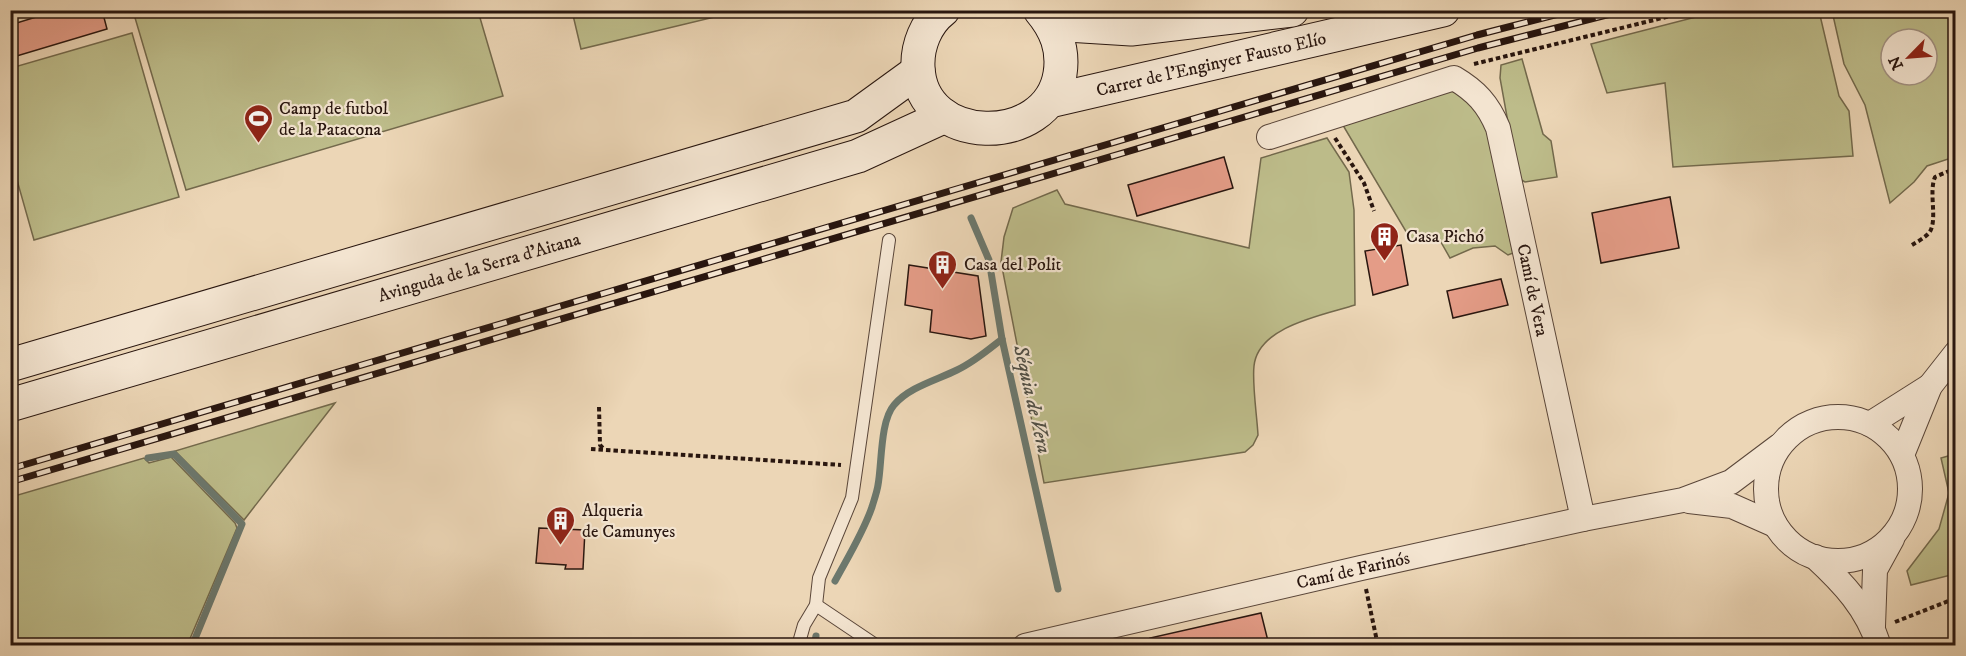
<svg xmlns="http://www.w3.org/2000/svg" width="1966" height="656" font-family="'IM FELL DW Pica',serif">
	<rect width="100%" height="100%" fill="#ecd6b6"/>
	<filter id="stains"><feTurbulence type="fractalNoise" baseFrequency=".00333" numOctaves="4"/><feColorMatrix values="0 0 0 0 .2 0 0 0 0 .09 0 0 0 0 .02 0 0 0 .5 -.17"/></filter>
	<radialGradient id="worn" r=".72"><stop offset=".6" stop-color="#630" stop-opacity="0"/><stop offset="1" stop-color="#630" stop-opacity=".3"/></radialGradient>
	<g fill="#bdbc8a" stroke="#73694c" stroke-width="1.5" fill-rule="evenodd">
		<polygon points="1723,10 1819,11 1839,96 1849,111 1853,156 1673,167 1665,83 1607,93 1591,44"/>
		<polygon points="133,11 478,11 503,96 186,190"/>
		<polygon points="722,11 723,15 581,49 572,11"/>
		<path d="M 1832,11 L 1955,11 L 1955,164 L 1948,159 L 1927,166 L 1914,182 L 1890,203 L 1865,105 L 1844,64 ZM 1891,39 L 1927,39 L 1927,75 L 1891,75 Z"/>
		<polygon points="132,33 179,197 34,240 11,159 11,68"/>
		<polygon points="1522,59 1543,134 1551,141 1557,177 1525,182 1518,178 1500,78 1501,65"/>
		<polygon points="1451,87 1471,100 1485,120 1513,253 1508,255 1495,246 1473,248 1450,258 1438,237 1411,240 1344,127 1344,122"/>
		<path d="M 1327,138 L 1349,172 L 1354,210 L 1355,305 C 1323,315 1258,326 1254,366 C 1252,384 1257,416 1258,435 L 1253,445 L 1245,452 L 1044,483 L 1001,262 L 1004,237 L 1013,208 L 1057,190 L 1065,204 L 1249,248 L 1261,158 Z"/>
		<polygon points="335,403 244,520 175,451"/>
		<polygon points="1955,454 1955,574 1911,585 1907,571 1939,529 1949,493 1941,458"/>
		<polygon points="171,457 235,523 237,528 189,641 11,640 11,497 144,458 149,463"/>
	</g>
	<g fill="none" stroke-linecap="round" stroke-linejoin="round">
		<g stroke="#6c786d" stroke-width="7">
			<polyline points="971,218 989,260 1002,339 1058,589"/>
			<polyline points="148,458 174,454 242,524 192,646"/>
			<path d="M 835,581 C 848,557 863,533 872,507 C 874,500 877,492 878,485 C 882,464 880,421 894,405 C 909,387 937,380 957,370 C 974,362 988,350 1002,339"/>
			<polyline points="814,646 816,636"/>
		</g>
	</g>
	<g fill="#e49c87" stroke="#29160f" stroke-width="1.5">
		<polygon points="59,10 102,10 107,29 10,58 10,25"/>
		<polygon points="1224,157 1233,188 1137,216 1128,185"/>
		<polygon points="1670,197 1679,248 1601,263 1592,213"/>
		<polygon points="1401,245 1408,285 1373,295 1365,251"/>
		<polygon points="909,265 978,276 986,336 971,339 930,332 932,310 905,305"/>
		<polygon points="1501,279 1508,305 1453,318 1447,291"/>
		<polygon points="539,528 585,530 583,569 565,569 566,565 536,563"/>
		<polygon points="1261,613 1269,645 1151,645 1150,638"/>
	</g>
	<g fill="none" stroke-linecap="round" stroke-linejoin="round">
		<defs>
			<g id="lane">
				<polyline points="816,605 877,646"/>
				<polyline points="798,646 804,625 816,605 819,578 852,498 889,240"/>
			</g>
			<g id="street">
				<path d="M 1269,137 L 1454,78 C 1476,91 1488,104 1498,128 L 1583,519"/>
				<circle cx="1838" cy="489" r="72"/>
				<polyline points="1870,424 1930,386"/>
				<polyline points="1902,455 1930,386 1956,353"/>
				<polyline points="1689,501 1732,506 1775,525"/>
				<path d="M 1815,557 C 1843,583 1867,608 1879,646"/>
				<polyline points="1873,626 1875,570 1892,539"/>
				<polyline points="1025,646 1361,568 1583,519 1683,500 1731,482 1779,446"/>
			</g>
			<g id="secondary">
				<path d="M 943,10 C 926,23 917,46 918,67 C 921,147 1048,148 1060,74 C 1064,49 1056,29 1040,10"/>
				<polyline points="1051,24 1131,29 1292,10"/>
				<polyline points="1050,101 1443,10"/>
				<polyline points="10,365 856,116 918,71"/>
				<polyline points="10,405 858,156 943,117"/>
			</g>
		</defs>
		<use href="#lane" stroke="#5a4639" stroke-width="14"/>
		<use href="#street" stroke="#5a4639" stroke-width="26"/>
		<use href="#secondary" stroke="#29160f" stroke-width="35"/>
		<g stroke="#29160f" stroke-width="4" stroke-dasharray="4.5 3" stroke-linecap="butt">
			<polyline points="1474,64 1695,10"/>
			<polyline points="1335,138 1364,183 1374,211"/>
			<path d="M 1912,245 C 1917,242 1924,238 1928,234 C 1939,223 1928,193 1935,177 L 1949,171 L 1956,172"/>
			<polyline points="599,407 600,445 604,449"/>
			<polyline points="591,449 841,465"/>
			<polyline points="1366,589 1378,646"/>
			<polyline points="1895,622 1956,598"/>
		</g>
		<use href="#lane" stroke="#f3e4d0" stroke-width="12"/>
		<use href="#street" stroke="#f3e4d0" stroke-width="24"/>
		<use href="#secondary" stroke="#f3e4d0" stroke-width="33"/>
		<defs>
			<g id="rail">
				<polyline points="10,469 1477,35 1574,10"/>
				<polyline points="10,482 1478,48 1626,10"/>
			</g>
		</defs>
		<use href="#rail" stroke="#29160f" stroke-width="7"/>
		<use href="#rail" stroke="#f3e4d0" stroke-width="4.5" stroke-dasharray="14" stroke-linecap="butt"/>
	</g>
	<defs>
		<symbol id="stadium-pin" viewBox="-11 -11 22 30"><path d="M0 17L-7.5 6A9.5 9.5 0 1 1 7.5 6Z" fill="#8f2418" stroke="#f3e4d0"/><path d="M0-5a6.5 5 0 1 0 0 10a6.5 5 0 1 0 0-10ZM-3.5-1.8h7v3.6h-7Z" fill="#fff"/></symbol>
		<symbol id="building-pin" viewBox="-11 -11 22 30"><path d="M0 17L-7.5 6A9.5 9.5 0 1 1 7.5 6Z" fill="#8f2418" stroke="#f3e4d0"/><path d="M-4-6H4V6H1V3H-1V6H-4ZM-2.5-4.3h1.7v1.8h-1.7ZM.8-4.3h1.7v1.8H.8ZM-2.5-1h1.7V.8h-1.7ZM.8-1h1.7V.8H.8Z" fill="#fff"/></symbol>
	</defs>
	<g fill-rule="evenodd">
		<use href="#stadium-pin" x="242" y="102" width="33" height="45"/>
		<use href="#building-pin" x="1368" y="220" width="33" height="45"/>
		<use href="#building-pin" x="926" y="248" width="33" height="45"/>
		<use href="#building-pin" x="544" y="504" width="33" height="45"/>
	</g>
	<g text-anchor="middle" stroke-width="4.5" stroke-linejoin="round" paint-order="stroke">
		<g font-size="18" fill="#29160f" stroke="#f3e4d0">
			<text transform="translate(1211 64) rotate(-13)" y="6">Carrer de l'Enginyer Fausto Elío</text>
			<text transform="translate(479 267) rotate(-16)" y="6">Avinguda de la Serra d'Aitana</text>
			<text transform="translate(1533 290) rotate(78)" y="6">Camí de Vera</text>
			<text transform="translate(1353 570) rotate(-13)" y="6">Camí de Farinós</text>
		</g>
		<g font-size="18" fill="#29160f" stroke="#f3e4d0" text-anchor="start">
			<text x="279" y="114">Camp de futbol<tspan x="279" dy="21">de la Patacona</tspan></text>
			<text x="1406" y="242">Casa Pichó</text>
			<text x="964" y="270">Casa del Polit</text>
			<text x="582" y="516">Alqueria<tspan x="582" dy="21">de Camunyes</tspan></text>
		</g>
		<g font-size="20" font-style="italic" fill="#504f46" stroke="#f3e4d0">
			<text transform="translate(1033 399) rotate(77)" y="7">Séquia de Vera</text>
		</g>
	</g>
	<rect width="1966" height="656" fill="none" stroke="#ecd6b6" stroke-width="36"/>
	<rect x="12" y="12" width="1942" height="632" fill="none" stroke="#29160f" stroke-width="3"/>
	<rect x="18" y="18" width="1930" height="620" fill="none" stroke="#29160f" stroke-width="1.5"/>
	<g transform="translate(1909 57) rotate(245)"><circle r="28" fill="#f3e4d0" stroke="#a29283" stroke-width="1.5"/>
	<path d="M0-4.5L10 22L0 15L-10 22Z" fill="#8f2418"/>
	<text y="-9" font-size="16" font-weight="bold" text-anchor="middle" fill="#29160f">N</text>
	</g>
	<rect width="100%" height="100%" filter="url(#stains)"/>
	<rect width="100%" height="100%" fill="url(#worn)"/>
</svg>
